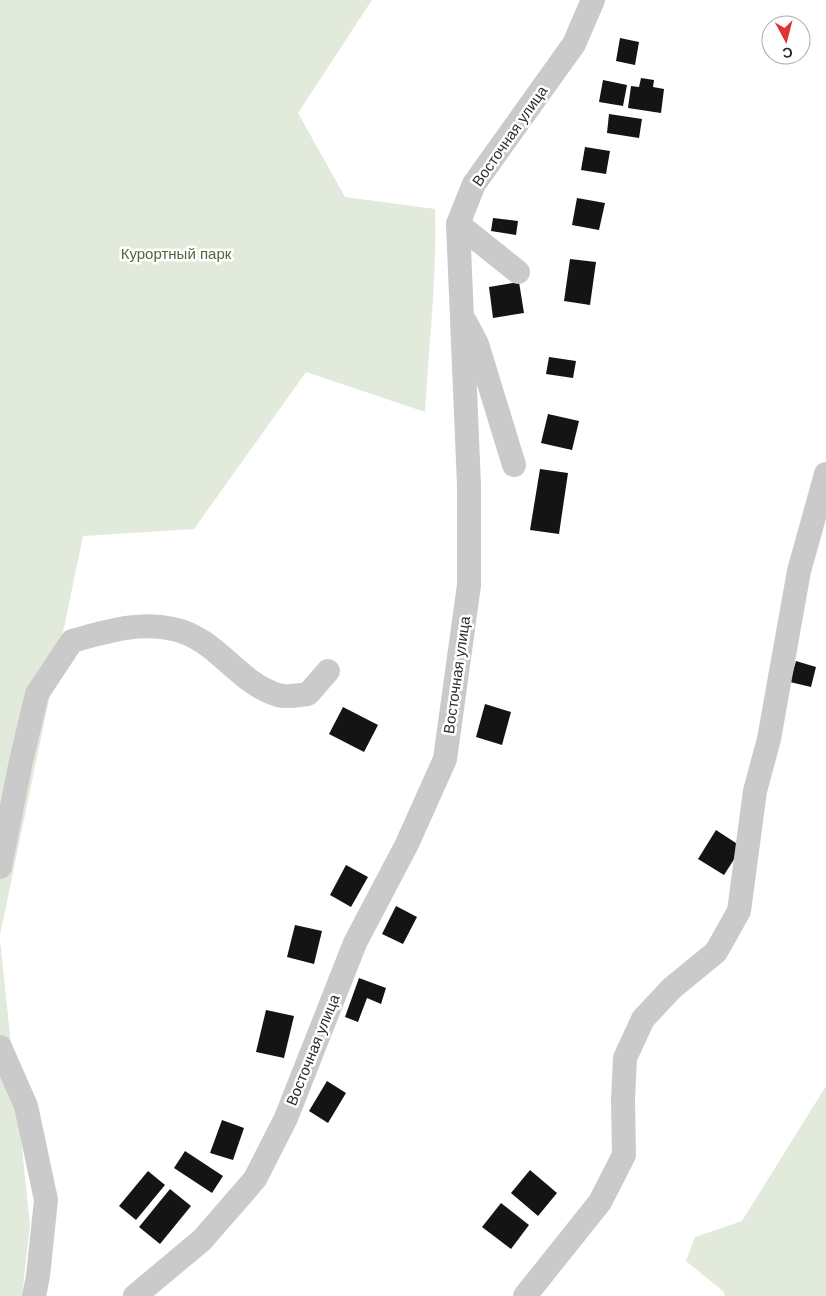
<svg xmlns="http://www.w3.org/2000/svg" width="826" height="1296" font-family="Helvetica,sans-serif">
	<rect width="100%" height="100%" fill="#fff"/>
	<g fill="#e2eadb">
		<path d="M 0,0 L 372,0 L 298,113 L 345,197 L 435,209 C 437,276 429,344 425,412 L 306,372 L 194,529 L 83,536 L 0,935 Z"/>
		<polygon points="0,940 30,1225 22,1296 0,1296"/>
		<polygon points="826,1086 826,1296 725,1296 724,1292 686,1261 695,1237 742,1221"/>
	</g>
	<g fill="#141414">
		<polygon points="620,38 639,42 635,65 616,61"/>
		<polygon points="641,78 654,80 653,87 664,89 661,113 628,108 631,86 639,87"/>
		<polygon points="603,80 627,85 623,106 599,102"/>
		<polygon points="609,114 642,119 639,138 607,133"/>
		<polygon points="585,147 610,151 606,174 581,170"/>
		<polygon points="577,198 605,203 599,230 572,225"/>
		<polygon points="493,218 518,221 516,235 491,231"/>
		<polygon points="570,259 596,262 590,305 564,301"/>
		<polygon points="519,282 524,313 493,318 489,287"/>
		<polygon points="549,357 576,361 573,378 546,374"/>
		<polygon points="548,414 579,421 572,450 541,443"/>
		<polygon points="540,469 568,473 559,534 530,530"/>
		<polygon points="796,661 816,667 811,687 790,682"/>
		<polygon points="485,704 511,712 502,745 476,737"/>
		<polygon points="343,707 378,725 364,752 329,734"/>
		<polygon points="716,830 742,847 724,875 698,859"/>
		<polygon points="346,865 368,877 351,907 330,895"/>
		<polygon points="396,906 417,917 403,944 382,934"/>
		<polygon points="295,925 322,931 314,964 287,957"/>
		<polygon points="359,978 386,988 381,1004 367,998 358,1022 345,1017"/>
		<polygon points="266,1010 294,1016 284,1058 256,1052"/>
		<polygon points="327,1081 346,1093 328,1123 309,1111"/>
		<polygon points="222,1120 244,1128 233,1160 210,1153"/>
		<polygon points="185,1151 223,1176 212,1193 174,1168"/>
		<polygon points="530,1170 557,1193 538,1216 511,1193"/>
		<polygon points="148,1171 165,1185 136,1220 119,1206"/>
		<polygon points="170,1189 191,1206 160,1244 139,1227"/>
		<polygon points="501,1203 529,1225 511,1249 482,1227"/>
	</g>
	<g fill="none" stroke-linecap="round" stroke-linejoin="round">
		<g stroke="#cacaca" stroke-width="24">
			<polyline points="458,224 518,272"/>
			<polyline points="466,323 477,344 514,465"/>
			<path d="M 0,867 L 21,761 L 37,694 L 72,641 C 105,632 138,621 173,629 C 217,638 237,683 278,695 C 287,698 300,695 308,694 L 328,671"/>
			<polyline points="0,1047 26,1106 46,1200 38,1276 34,1296"/>
			<polyline points="135,1296 202,1240 255,1179 286,1118 355,943 407,844 445,759 469,585 469,485 458,224 474,184 574,44 593,0"/>
			<polyline points="525,1296 600,1202 624,1155 623,1100 625,1058 643,1019 672,988 716,952 739,911 755,791 769,739 799,571 826,474"/>
		</g>
	</g>
	<g text-anchor="middle" stroke-width="5" stroke-linejoin="round" paint-order="stroke">
		<g font-size="15" fill="#2d2d2d" stroke="#fff">
			<text transform="translate(510 136) rotate(-55)" y="5">Восточная улица</text>
			<text transform="translate(457 675) rotate(-82)" y="5">Восточная улица</text>
			<text transform="translate(313 1050) rotate(-68)" y="5">Восточная улица</text>
		</g>
		<g font-size="15" fill="#4e673c" stroke="#fff">
			<text x="176" y="259">Курортный парк</text>
		</g>
	</g>
	<g transform="translate(786 40) rotate(173)"><circle r="24" fill="#ffffff" stroke="#ababab"/>
	<path d="M0-4L9 19L0 12L-9 19Z" fill="#e03337"/>
	<text y="-8" font-size="14" font-weight="bold" text-anchor="middle" fill="#2d2d2d">С</text>
	</g>
</svg>
